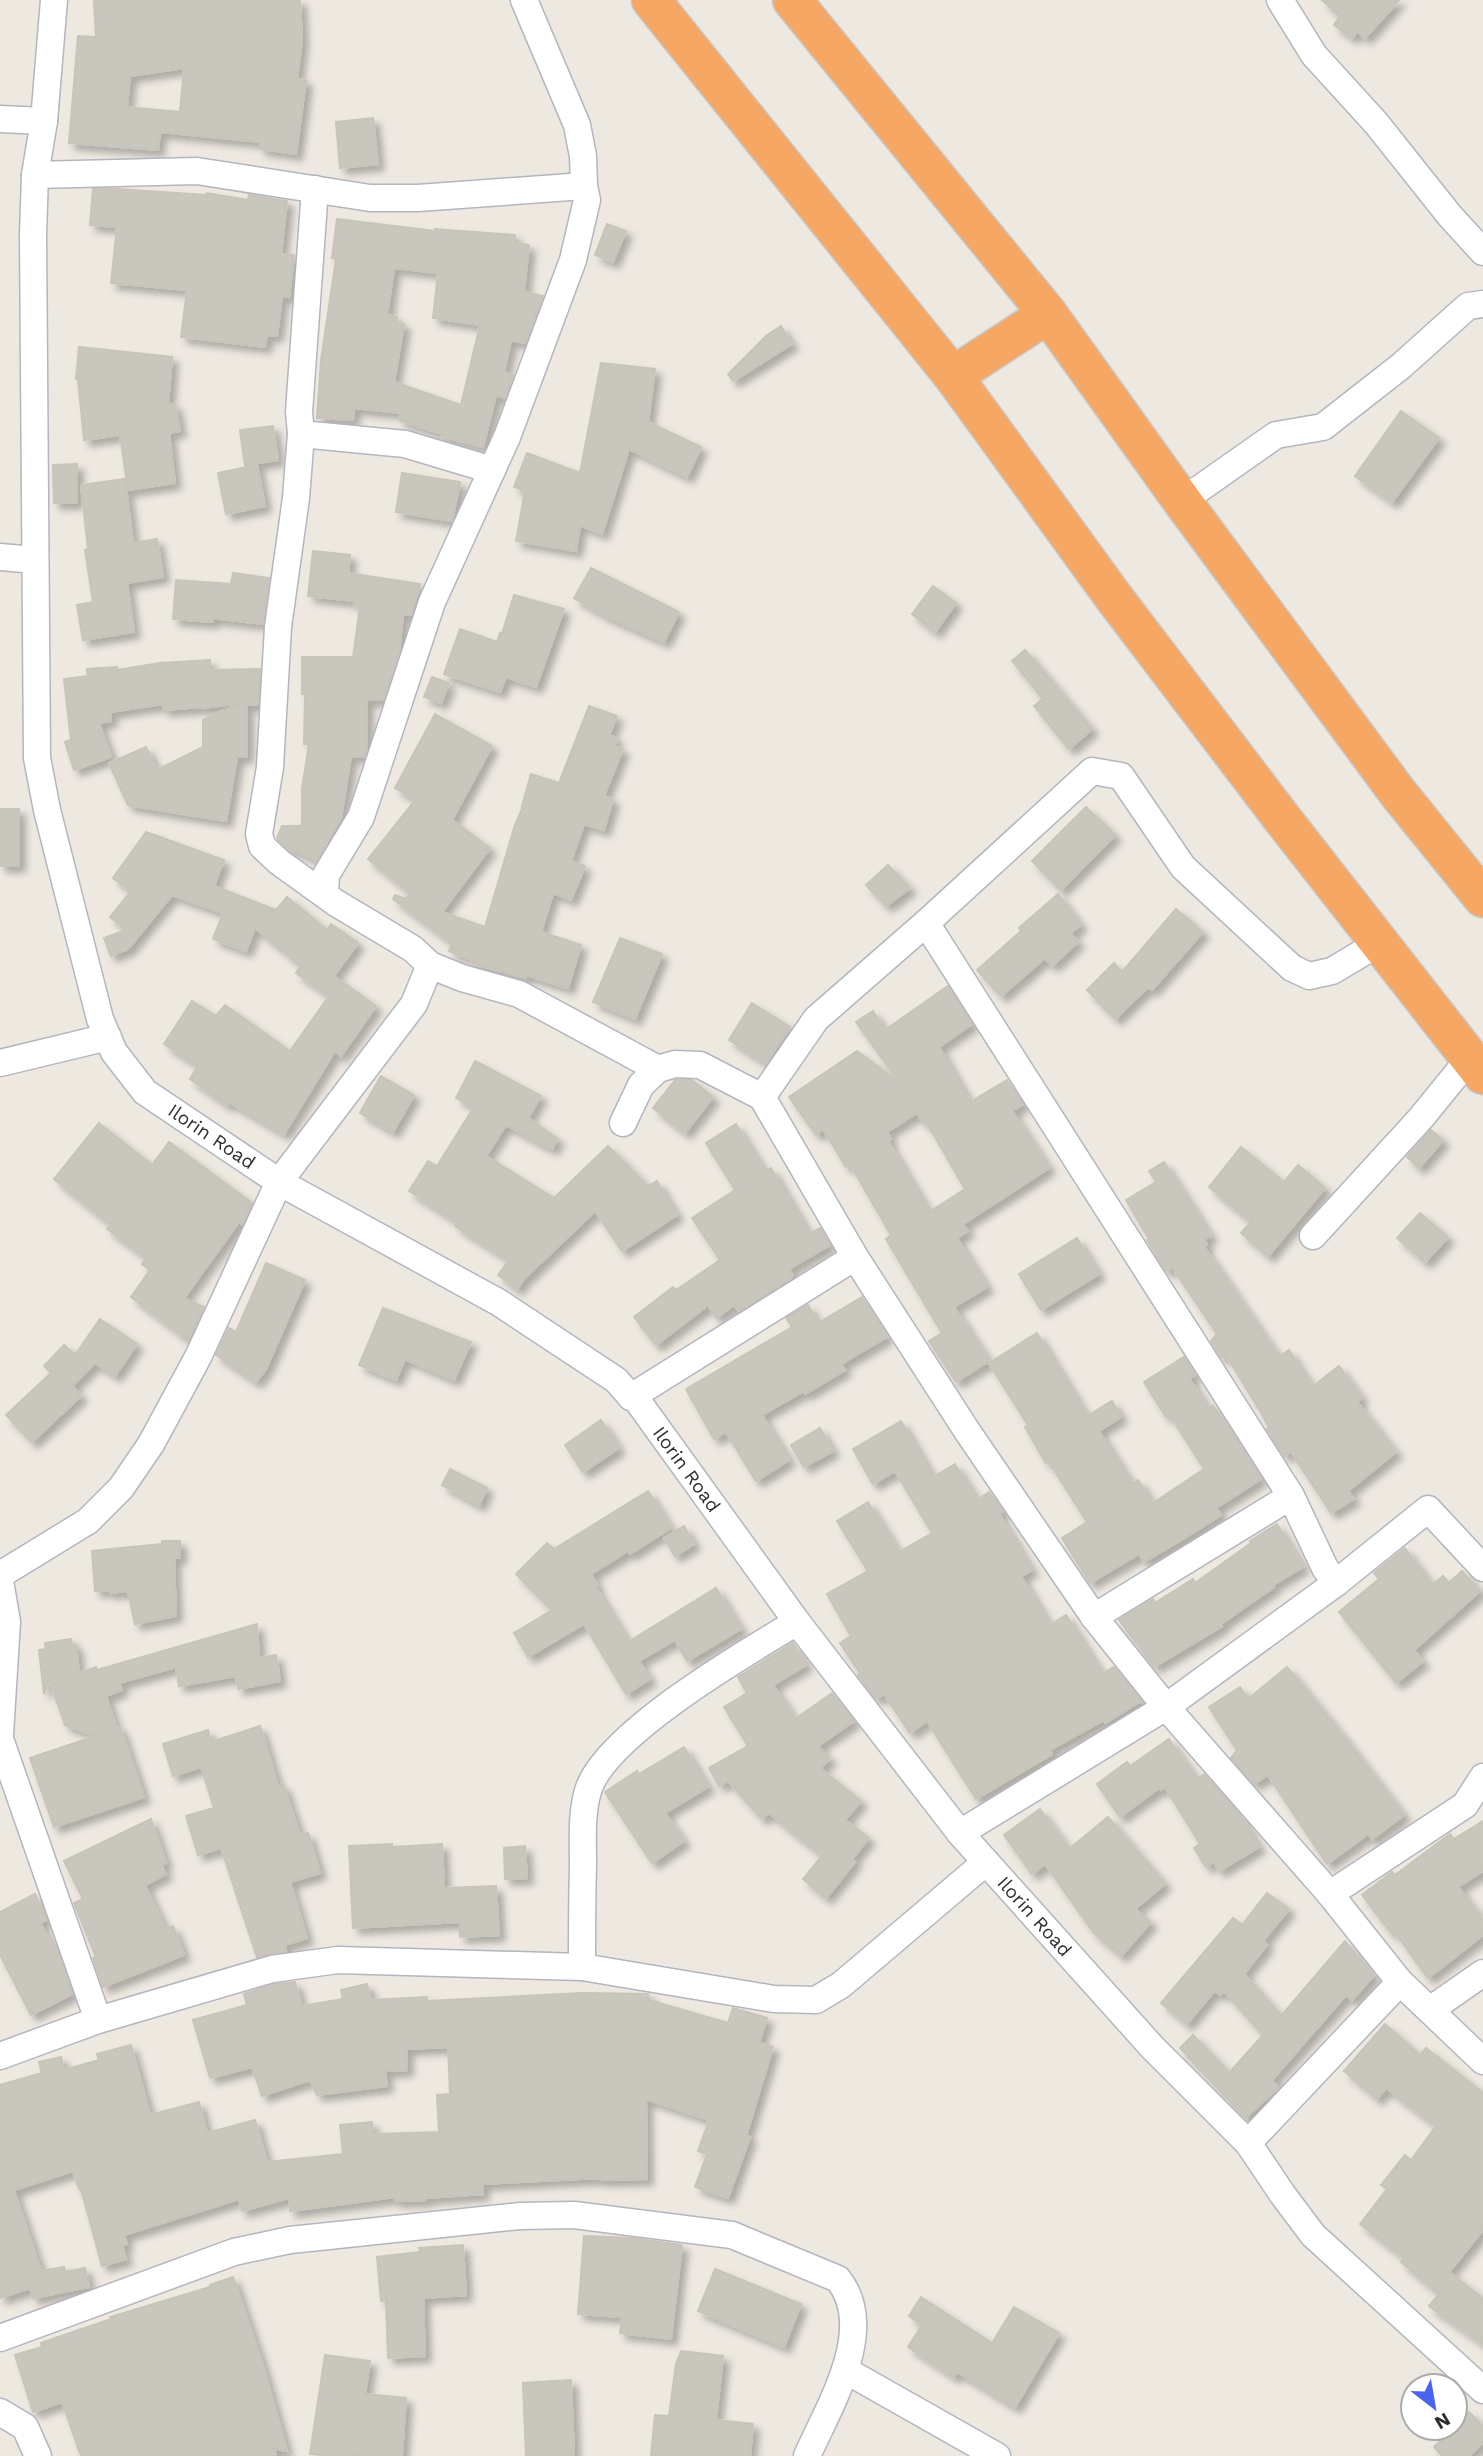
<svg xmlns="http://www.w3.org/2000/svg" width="1483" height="2456" font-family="'Work Sans',sans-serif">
	<defs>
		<filter id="shadow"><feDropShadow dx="6" dy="6" stdDeviation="3.5" flood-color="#0004"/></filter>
	</defs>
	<rect width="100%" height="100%" fill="#ede8e0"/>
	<g fill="#c9c6be" stroke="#c9c4b9" stroke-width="2" fill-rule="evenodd" filter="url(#shadow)">
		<path d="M 94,0 L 300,0 L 302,40 L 297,79 L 306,80 L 296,154 L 260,149 L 261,142 L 160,132 L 158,150 L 69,143 L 78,36 L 96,37 ZM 184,68 L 180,112 L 127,107 L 130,76 Z"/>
		<polygon points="1322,0 1399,0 1365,38 1357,31 1352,38 1334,25 1340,16"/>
		<polygon points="373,118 378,164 340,168 336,122"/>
		<polygon points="93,189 118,189 206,195 207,193 248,200 249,195 287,201 281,254 294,255 289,297 282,296 277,336 267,335 265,347 181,337 187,290 111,283 117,227 90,225"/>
		<path d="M 337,219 L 435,231 L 435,229 L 515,235 L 515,243 L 529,245 L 524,292 L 543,296 L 525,343 L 511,340 L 504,372 L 513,375 L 505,398 L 496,395 L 483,447 L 441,436 L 442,434 L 399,420 L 401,413 L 354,408 L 353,420 L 317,418 L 321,360 L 336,259 L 332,258 ZM 394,268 L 438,273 L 433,318 L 480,325 L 461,405 L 394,382 L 404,324 L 396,322 L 397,317 L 387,315 Z"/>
		<polygon points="607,224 626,231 613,262 595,255"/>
		<polygon points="781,326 792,344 733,381 728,374 766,336"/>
		<polygon points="79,347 172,357 168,405 175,404 180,431 169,433 175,483 128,490 120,435 84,440 78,379 76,379"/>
		<polygon points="601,363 655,369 648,422 701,447 687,477 629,449 602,534 580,525 576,551 516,541 525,491 514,487 527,453 580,473"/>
		<polygon points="1401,411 1439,438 1392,502 1355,476"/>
		<polygon points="273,426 278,460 245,465 240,430"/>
		<polygon points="77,464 77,503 54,503 53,465"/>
		<polygon points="257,465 265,506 226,514 218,473"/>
		<polygon points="402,473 460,482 452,521 396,512"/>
		<polygon points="125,479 133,543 157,539 163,577 127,583 134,632 83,640 77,605 93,602 85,550 88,549 81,485"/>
		<polygon points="313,551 350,555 348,573 420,584 411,615 403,614 399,653 383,700 367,700 367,749 364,757 351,756 341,818 317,860 284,846 277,838 282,826 302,826 302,788 309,745 304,744 305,694 302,694 302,657 353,657 360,607 354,606 355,601 308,596"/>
		<polygon points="591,568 679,612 664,642 608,617 574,598"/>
		<polygon points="233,573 269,578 263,624 213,618 213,622 173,619 176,580 231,584"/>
		<polygon points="933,586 956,603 935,632 912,614"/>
		<polygon points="514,595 564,609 536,687 506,677 500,692 444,674 460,629 497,642 500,633 502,634"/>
		<polygon points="1025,650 1092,729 1069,749 1034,706 1043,699 1012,661"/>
		<polygon points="210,660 210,670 260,669 258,705 247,705 247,757 237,757 226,821 128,805 109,763 146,747 157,770 203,747 203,720 241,703 203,708 203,707 164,710 163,704 110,712 111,721 99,723 111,757 74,770 65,742 71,740 64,679 88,676 87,669 117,667 117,670 160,663"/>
		<polygon points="432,677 449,683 441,703 424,697"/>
		<polygon points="589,706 617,716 609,735 617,738 614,746 623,749 604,796 613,799 604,830 584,824 571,861 585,866 571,900 553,893 541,932 581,945 568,988 526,975 526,978 471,963 472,960 449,951 452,943 393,899 395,895 406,899 410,893 368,859 416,799 395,788 435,714 492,746 452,820 490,848 442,912 485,927 514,828 523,806 522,806 531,774 559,783"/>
		<polygon points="1086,807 1115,835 1061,890 1032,861"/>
		<rect x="0" y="809" width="19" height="57"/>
		<polygon points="146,832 224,860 214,886 276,910 287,897 327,930 331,924 358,943 334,976 376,1006 341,1056 335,1051 284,1134 229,1102 227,1105 190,1079 198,1066 164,1044 192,1001 216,1016 225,1005 290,1051 329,996 296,973 301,966 255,928 246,951 213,939 223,913 172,895 128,949 111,956 104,938 126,930 110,917 131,891 113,878"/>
		<polygon points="888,865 910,888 886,906 866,885"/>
		<polygon points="1058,894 1081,925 1070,933 1078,942 1052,966 1045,958 1001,996 977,970 1021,931 1019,928"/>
		<polygon points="1176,909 1203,932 1152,990 1148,987 1115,1019 1087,990 1114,963 1122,972"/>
		<polygon points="620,938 662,954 635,1019 593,1002"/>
		<path d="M 948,986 L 972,1024 L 939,1047 L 970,1102 L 1007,1080 L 1023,1104 L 1012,1111 L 1049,1168 L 963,1224 L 968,1231 L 957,1238 L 987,1287 L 954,1307 L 989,1361 L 956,1382 L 929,1341 L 942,1333 L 886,1239 L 891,1235 L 850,1164 L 846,1167 L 823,1129 L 816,1135 L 789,1097 L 857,1051 L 900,1083 L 856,1022 L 873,1011 L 885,1030 ZM 917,1113 L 924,1124 L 927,1123 L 965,1189 L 929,1212 L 888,1141 L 891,1139 L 887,1132 Z"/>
		<polygon points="752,1003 790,1027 766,1063 729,1040"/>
		<polygon points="475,1061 541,1096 528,1118 558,1139 552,1149 506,1125 486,1156 554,1198 608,1146 648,1186 657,1181 677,1215 622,1251 595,1211 525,1278 517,1289 498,1275 509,1260 455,1226 457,1222 409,1191 428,1161 437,1166 474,1107 456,1098"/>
		<polygon points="381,1076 414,1095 393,1132 360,1113"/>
		<polygon points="675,1080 692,1080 713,1097 685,1133 653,1108"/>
		<polygon points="99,1123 152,1165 169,1142 252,1203 242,1224 239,1222 184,1298 204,1307 188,1340 131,1297 150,1270 142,1264 146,1258 107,1229 111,1225 54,1179"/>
		<polygon points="736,1124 765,1172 771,1168 809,1234 820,1228 830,1245 789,1269 793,1275 791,1278 739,1311 734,1305 716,1318 708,1305 656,1345 634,1317 673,1287 676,1290 720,1260 692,1218 735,1190 706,1143"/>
		<polygon points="1431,1130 1443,1140 1419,1168 1407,1157"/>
		<polygon points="1241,1147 1284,1182 1298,1165 1325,1188 1268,1256 1241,1233 1251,1222 1209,1187"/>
		<polygon points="1164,1162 1211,1236 1204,1239 1207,1245 1204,1247 1279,1357 1289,1350 1312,1387 1339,1366 1362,1398 1357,1402 1396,1452 1348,1491 1354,1499 1331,1513 1291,1452 1284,1456 1267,1429 1269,1428 1262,1414 1226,1355 1222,1358 1211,1341 1217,1334 1172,1267 1166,1271 1147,1240 1149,1239 1126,1200 1156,1182 1149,1171"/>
		<polygon points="1420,1213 1448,1237 1425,1262 1397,1238"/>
		<polygon points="1077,1238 1099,1274 1041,1310 1019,1274"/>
		<polygon points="266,1263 305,1280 266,1369 256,1382 216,1355 229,1328 236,1332"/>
		<polygon points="862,1297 887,1337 841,1364 845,1370 805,1394 804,1391 762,1415 789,1460 756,1481 726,1432 714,1439 686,1389 792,1327 786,1318 808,1305 818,1323"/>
		<polygon points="383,1308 471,1342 454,1380 405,1359 396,1380 359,1365"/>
		<polygon points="100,1319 137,1344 115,1376 95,1363 72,1386 81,1396 32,1442 6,1415 51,1373 44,1366 64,1345 75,1355"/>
		<polygon points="1037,1333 1087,1416 1112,1401 1121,1417 1099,1431 1132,1484 1138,1480 1153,1503 1204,1469 1170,1415 1166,1417 1144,1382 1184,1357 1195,1375 1189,1378 1208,1408 1213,1405 1261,1479 1216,1508 1221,1515 1188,1536 1144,1562 1139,1554 1090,1583 1062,1538 1087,1522 1049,1462 1046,1463 1025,1427 1028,1425 989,1363"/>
		<polygon points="601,1420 619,1448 583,1472 565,1445"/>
		<polygon points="901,1421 933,1477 955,1464 977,1500 989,1492 1003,1511 999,1514 1032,1570 1021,1576 1050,1625 1066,1615 1102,1674 1114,1667 1141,1701 1105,1723 1104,1720 1050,1750 1052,1754 976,1799 927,1721 910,1733 884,1694 876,1699 858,1675 860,1673 840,1643 851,1636 827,1594 868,1571 837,1521 868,1502 899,1552 932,1533 895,1471 873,1484 853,1449"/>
		<polygon points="820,1428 833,1451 804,1467 791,1445"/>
		<polygon points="450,1469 487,1488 479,1505 442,1485"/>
		<polygon points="648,1491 671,1528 630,1554 628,1551 591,1574 597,1584 595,1586 628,1642 716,1588 741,1629 687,1661 675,1640 639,1661 650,1679 626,1694 584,1624 528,1657 514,1633 552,1610 516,1574 547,1543 554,1549"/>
		<polygon points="1277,1524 1303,1567 1273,1585 1274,1587 1221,1624 1222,1626 1154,1667 1119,1620 1153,1599 1155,1603 1193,1579 1195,1583 1251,1543 1250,1541"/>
		<polygon points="684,1526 694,1544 675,1556 664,1538"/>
		<polygon points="162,1541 180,1541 180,1558 174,1558 176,1616 135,1624 128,1591 110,1593 110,1590 95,1591 92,1551 162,1544"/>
		<polygon points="1405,1548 1432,1585 1443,1576 1449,1583 1462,1571 1480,1591 1414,1650 1423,1661 1396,1683 1339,1612 1379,1579 1374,1573"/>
		<polygon points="257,1624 259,1658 276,1655 280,1681 238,1689 236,1676 179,1686 176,1667 119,1683 122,1690 106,1696 117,1729 120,1727 144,1797 54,1827 30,1758 96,1736 65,1725 49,1680 44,1694 39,1650 46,1649 45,1643 71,1639 72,1645 76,1645 79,1673 96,1667 97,1670"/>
		<polygon points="793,1643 806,1665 773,1685 795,1719 832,1693 854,1721 818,1746 830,1759 820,1768 861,1801 845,1820 869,1838 852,1859 855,1862 826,1898 803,1879 822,1856 769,1813 762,1819 728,1781 719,1786 709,1768 748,1746 724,1707 747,1693 738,1677"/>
		<polygon points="1287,1667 1342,1734 1404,1815 1372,1839 1368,1834 1327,1864 1268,1775 1254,1784 1231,1758 1237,1750 1209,1707 1240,1687 1248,1699"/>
		<polygon points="260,1726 278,1786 283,1784 300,1835 308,1833 320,1873 290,1882 307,1938 285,1945 286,1951 257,1957 221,1848 198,1855 186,1816 214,1808 201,1767 173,1776 163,1744 208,1730 211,1742"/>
		<polygon points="1169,1739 1197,1779 1204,1774 1241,1816 1259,1847 1219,1871 1214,1862 1206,1867 1194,1848 1200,1844 1165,1787 1161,1790 1159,1788 1120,1817 1097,1784 1127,1762 1130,1766"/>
		<polygon points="684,1747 708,1787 665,1813 684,1841 652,1863 605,1792 637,1771 639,1774"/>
		<polygon points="1040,1809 1069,1849 1108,1817 1165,1884 1135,1909 1151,1922 1121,1956 1094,1933 1045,1864 1032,1874 1004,1835"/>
		<polygon points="151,1819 166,1863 161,1864 166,1874 145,1885 165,1929 173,1926 184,1955 103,1987 93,1958 96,1957 74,1903 83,1899 64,1861"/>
		<polygon points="1483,1821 1483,1871 1458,1887 1483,1919 1483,1935 1428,1978 1394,1931 1391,1933 1362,1895 1392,1872 1395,1875 1450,1834 1454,1839"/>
		<polygon points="392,1844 392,1847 442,1844 444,1888 496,1886 499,1935 460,1937 460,1922 353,1928 349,1846"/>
		<polygon points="525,1846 527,1878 505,1879 504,1848"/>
		<polygon points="1267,1893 1289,1909 1263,1941 1267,1945 1244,1974 1281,2016 1345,1941 1374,1975 1352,2000 1346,1995 1272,2080 1278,2088 1245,2118 1180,2048 1193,2035 1229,2073 1263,2035 1224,1991 1220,1995 1214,1991 1187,2024 1161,2003 1233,1918 1242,1925"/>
		<polygon points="35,1894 46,1920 40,1923 62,1964 72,1994 31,2015 0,1955 0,1912"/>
		<polygon points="295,1982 302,2006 343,1999 341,1990 367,1984 371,2000 427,1997 427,2001 582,1993 648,1994 649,2000 728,2023 733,2008 767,2018 759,2043 773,2047 746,2136 750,2137 728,2198 695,2187 707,2154 698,2151 709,2120 646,2099 647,2179 600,2180 600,2178 482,2184 483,2194 426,2198 426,2200 395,2201 395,2197 290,2211 289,2198 242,2211 239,2199 124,2235 127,2244 122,2245 126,2259 102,2266 81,2189 79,2189 73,2171 14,2190 41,2271 64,2267 65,2272 85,2268 89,2287 33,2298 30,2288 0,2298 0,2085 42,2073 39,2062 61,2057 64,2070 99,2060 97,2054 131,2045 150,2115 199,2102 207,2133 255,2120 267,2162 343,2154 340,2125 372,2122 373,2134 439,2132 437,2095 450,2094 448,2047 407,2049 407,2070 385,2071 387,2086 317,2095 310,2080 262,2096 252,2067 210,2078 193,2020 247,2005 244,1994 275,1984"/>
		<polygon points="1385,2024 1420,2055 1426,2048 1483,2093 1483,2230 1449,2272 1483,2298 1483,2344 1429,2306 1439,2294 1401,2262 1404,2258 1360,2224 1387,2189 1381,2185 1405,2155 1411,2160 1436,2126 1386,2088 1377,2099 1344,2071"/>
		<polygon points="584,2236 632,2238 682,2245 671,2339 620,2333 622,2317 578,2314"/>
		<polygon points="463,2245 466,2295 423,2298 425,2356 388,2358 386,2300 381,2301 377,2257 420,2252 419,2248"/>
		<polygon points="715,2269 801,2304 784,2347 698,2311"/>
		<polygon points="233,2277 263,2366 287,2451 274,2449 276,2456 81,2456 62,2402 33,2412 15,2355 42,2347 41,2343 111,2319 110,2317 210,2287 210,2285"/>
		<polygon points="921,2297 992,2343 1014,2307 1059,2333 1015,2407 957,2372 954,2377 908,2347 922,2325 909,2316"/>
		<polygon points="681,2351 723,2356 716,2420 753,2424 750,2456 651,2456 655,2415 669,2416 676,2364"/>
		<polygon points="325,2355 370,2361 365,2394 406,2398 402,2456 310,2454"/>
		<polygon points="571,2380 574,2456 526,2456 523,2383"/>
		<polygon points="1469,2412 1483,2426 1483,2442 1469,2456 1442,2456 1434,2447"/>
	</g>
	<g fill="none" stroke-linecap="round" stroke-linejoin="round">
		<defs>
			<g id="street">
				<polyline points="54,0 44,121 35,175 33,235 37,758 47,810 100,1019 114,1052 145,1092 279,1182 498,1302 616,1380 631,1397 634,1396 797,1622 960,1833 1152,2047 1248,2143 1283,2195 1313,2235 1483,2390"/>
				<polyline points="1280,0 1314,55 1376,123 1450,216 1483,252"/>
				<polyline points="0,119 44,121"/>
				<polyline points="35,175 197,171 370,198 418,198 584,186"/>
				<polyline points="315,189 299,412 301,434 296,498 278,627 270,767 259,834 262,846 279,862 336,903 413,949 430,965 462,978 519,994 658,1069"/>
				<polyline points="301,434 405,444 492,470"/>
				<polyline points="1182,501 1276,435 1323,427 1401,366 1468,306 1483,304"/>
				<polyline points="0,557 35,560"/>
				<polyline points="325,894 326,875 361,817 432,602 507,437 573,260 587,200 584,186 583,156 577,125 524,0"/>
				<polyline points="926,923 1291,1496 1325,1568 1336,1583"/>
				<polyline points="0,1063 108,1037"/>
				<polyline points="762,1097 816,1019 926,923 1092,771 1121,776 1183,867 1292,968 1309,976 1332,971 1379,943"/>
				<polyline points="623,1123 641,1085 658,1069 675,1064 700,1065 762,1097 855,1257 967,1431 1094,1617 1166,1707 1330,1894 1400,1982 1483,2061"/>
				<polyline points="1313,1236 1421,1118 1469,1059"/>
				<polyline points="631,1397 855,1257"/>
				<polyline points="0,1575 88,1521 121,1488 151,1444 198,1357 279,1182 414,1004 430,965"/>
				<polyline points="0,1581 7,1622 0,1734"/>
				<polyline points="1094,1617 1291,1496"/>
				<polyline points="0,1739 98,2020"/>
				<polyline points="960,1833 1166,1707 1336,1583 1428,1509 1483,1568"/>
				<polyline points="1330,1894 1465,1805 1483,1777"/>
				<path d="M 582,1967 C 582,1933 582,1899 583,1865 C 583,1840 581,1815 588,1791 C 604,1735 747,1652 797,1622"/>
				<polyline points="1430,2010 1483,1973"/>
				<polyline points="0,2056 98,2020 272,1969 338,1960 582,1967 774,1999 816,2000 841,1985 986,1862"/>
				<polyline points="1248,2143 1400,1982"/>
				<path d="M 0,2338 L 234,2252 L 290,2240 L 520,2216 L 574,2215 L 732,2235 L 838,2279 C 878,2329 829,2406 807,2456"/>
				<polyline points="845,2370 997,2456"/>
				<polyline points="0,2412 25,2427 38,2456"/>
			</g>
			<g id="highway">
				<polyline points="651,0 953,376 1115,599 1284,821 1483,1075"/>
				<polyline points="792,0 1048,314 1182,501 1398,793 1483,898"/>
				<polyline points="953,376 1048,314"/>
			</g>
		</defs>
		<use href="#street" stroke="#b3b6bf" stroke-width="29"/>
		<use href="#highway" stroke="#c8c8c8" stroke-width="41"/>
		<use href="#street" stroke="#fff" stroke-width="26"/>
		<use href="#highway" stroke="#f5a763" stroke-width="38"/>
	</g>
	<g text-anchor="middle" stroke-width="5" stroke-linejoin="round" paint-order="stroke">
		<g font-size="19" fill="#2d2d2d" stroke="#fff">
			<text transform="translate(212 1136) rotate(34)" y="7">Ilorin Road</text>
			<text transform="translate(687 1469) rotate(54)" y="7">Ilorin Road</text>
			<text transform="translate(1035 1916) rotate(48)" y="7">Ilorin Road</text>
		</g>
	</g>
	<g transform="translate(1434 2407) rotate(149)"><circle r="33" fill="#ffffff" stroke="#ababab" stroke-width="2"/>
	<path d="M0-5L12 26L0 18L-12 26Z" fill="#4a64f0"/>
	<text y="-10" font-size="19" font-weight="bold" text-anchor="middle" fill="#2d2d2d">N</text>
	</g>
</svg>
